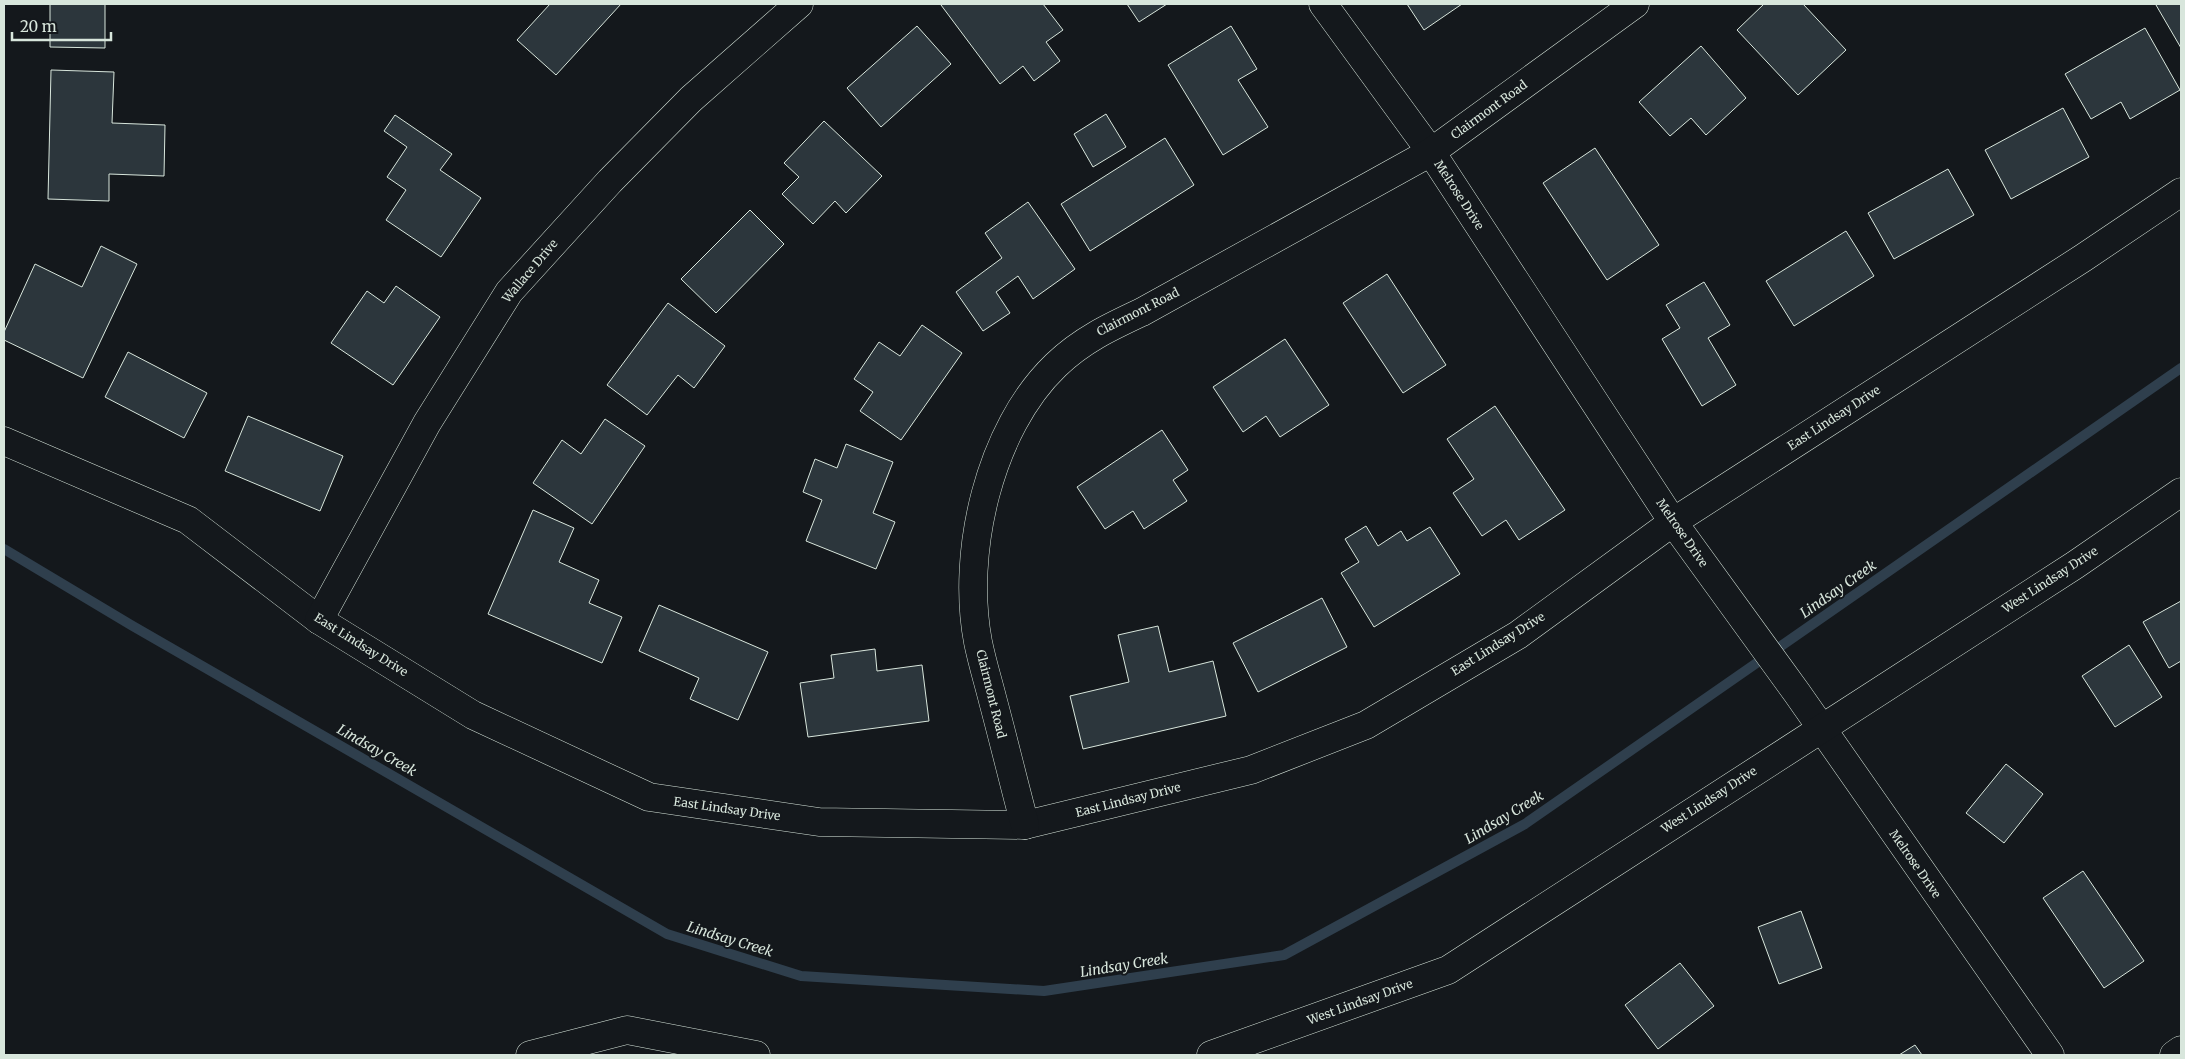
<svg xmlns="http://www.w3.org/2000/svg" width="2185" height="1059" font-family="Merriweather,serif">
	<rect width="100%" height="100%" fill="#14181c"/>
	<g fill="none" stroke-linecap="round" stroke-linejoin="round">
		<polyline stroke="#2f3f4d" stroke-width="10" points="4,549 131,625 667,934 801,976 1044,991 1284,955 1525,824 2181,368"/>
	</g>
	<g fill="#2c363c" stroke="#d8e6dc">
		<polygon points="50,4 105,4 105,48 50,47"/>
		<polygon points="550,4 621,4 556,75 517,40"/>
		<polygon points="943,4 1043,4 1063,30 1046,42 1060,61 1034,81 1023,66 1000,84 941,5"/>
		<polygon points="1127,4 1167,4 1139,22"/>
		<polygon points="1407,4 1462,4 1424,30"/>
		<polygon points="1764,4 1803,4 1846,50 1798,95 1737,30"/>
		<polygon points="2159,4 2181,4 2181,48 2156,5"/>
		<polygon points="917,26 951,64 881,127 847,88"/>
		<polygon points="1231,26 1257,69 1238,80 1268,127 1223,155 1168,65"/>
		<polygon points="2145,28 2180,90 2130,119 2121,102 2091,119 2065,74"/>
		<polygon points="1701,46 1746,98 1706,135 1691,118 1670,136 1639,102"/>
		<polygon points="51,70 114,72 112,123 165,125 164,176 109,174 109,201 48,199"/>
		<polygon points="2063,108 2089,157 2011,199 1985,150"/>
		<polygon points="1106,114 1126,147 1093,167 1074,134"/>
		<polygon points="395,115 452,154 440,170 481,198 441,257 386,220 406,190 387,177 407,147 384,131"/>
		<polygon points="824,121 882,176 846,213 835,201 813,224 782,194 799,177 784,163"/>
		<polygon points="1165,138 1194,185 1090,251 1061,204"/>
		<polygon points="1595,148 1659,245 1607,280 1543,183"/>
		<polygon points="1948,169 1974,215 1894,259 1868,213"/>
		<polygon points="1028,202 1075,269 1033,299 1018,276 996,292 1010,313 983,331 956,292 1002,258 985,233"/>
		<polygon points="750,210 784,244 716,313 681,279"/>
		<polygon points="1846,231 1874,276 1794,326 1766,281"/>
		<polygon points="101,246 137,264 83,378 4,340 4,332 35,264 82,287"/>
		<polygon points="1387,274 1446,365 1403,393 1343,303"/>
		<polygon points="1704,282 1730,325 1708,338 1736,385 1702,406 1662,339 1680,328 1666,305"/>
		<polygon points="396,286 440,317 393,385 331,343 367,291 384,303"/>
		<polygon points="668,303 725,346 694,388 678,375 647,415 607,385"/>
		<polygon points="922,325 962,353 901,440 860,411 873,392 854,379 879,342 900,356"/>
		<polygon points="1285,339 1329,405 1280,437 1266,416 1243,432 1213,387"/>
		<polygon points="128,352 207,393 184,438 105,397"/>
		<polygon points="1495,406 1565,510 1519,540 1506,520 1482,536 1453,493 1474,479 1447,439"/>
		<polygon points="248,416 343,456 320,511 225,471"/>
		<polygon points="605,419 645,446 592,524 533,483 562,440 581,454"/>
		<polygon points="1162,430 1188,470 1173,480 1187,501 1144,529 1133,511 1105,529 1077,487"/>
		<polygon points="846,444 893,462 873,513 895,522 876,569 806,541 822,500 803,492 815,459 837,468"/>
		<polygon points="533,510 574,528 559,562 599,580 589,603 622,617 602,663 488,614"/>
		<polygon points="1366,526 1378,546 1401,531 1407,541 1430,527 1460,574 1374,627 1341,573 1359,562 1345,539"/>
		<polygon points="1322,598 1347,647 1258,692 1233,643"/>
		<polygon points="2181,601 2181,661 2169,668 2143,622"/>
		<polygon points="659,605 768,652 738,720 690,699 699,678 639,651"/>
		<polygon points="1158,626 1169,672 1213,661 1226,716 1083,749 1070,696 1129,682 1118,635"/>
		<polygon points="2129,645 2162,697 2115,727 2082,676"/>
		<polygon points="875,649 877,671 922,665 929,721 808,737 800,683 834,678 831,655"/>
		<polygon points="2006,764 2043,794 2004,843 1966,813"/>
		<polygon points="2083,871 2144,961 2104,988 2043,898"/>
		<polygon points="1801,911 1822,968 1779,984 1758,927"/>
		<polygon points="1680,963 1714,1006 1658,1049 1625,1005"/>
		<polygon points="1915,1045 1922,1055 1899,1055"/>
	</g>
	<g fill="none" stroke-linecap="round" stroke-linejoin="round">
		<defs>
			<g id="minor">
				<polyline points="1323,4 1431,152 1673,522 1797,693 2050,1055"/>
				<polyline points="4,441 188,520 319,620 473,715 649,797 819,822 1025,825 1251,770 1366,725 1518,635 1673,522 2083,258 2181,192"/>
				<polyline points="319,620 427,423 509,292 610,181 691,99 799,4"/>
				<path d="M 1025,825 C 1014,784 1004,742 993,701 C 988,681 982,662 978,642 C 961,553 989,429 1056,365 C 1082,340 1110,327 1142,312 L 1431,152 L 1635,4"/>
				<polyline points="530,1055 627,1030 756,1055"/>
				<polyline points="1211,1055 1448,970 2075,565 2181,492"/>
				<polyline points="2174,1055 2181,1050"/>
			</g>
		</defs>
		<use href="#minor" stroke="#d8e6dc" stroke-width="29"/>
		<use href="#minor" stroke="#14181c" stroke-width="28"/>
	</g>
	<g text-anchor="middle" stroke-width="4" stroke-linejoin="round" paint-order="stroke">
		<g font-size="12" fill="#d8e6dc" stroke="#14181c">
			<text transform="translate(1489 110) rotate(-36)" y="4">Clairmont Road</text>
			<text transform="translate(1459 195) rotate(57)" y="4">Melrose Drive</text>
			<text transform="translate(530 271) rotate(-50)" y="4">Wallace Drive</text>
			<text transform="translate(1138 312) rotate(-27)" y="4">Clairmont Road</text>
			<text transform="translate(1834 418) rotate(-33)" y="4">East Lindsay Drive</text>
			<text transform="translate(1682 533) rotate(55)" y="4">Melrose Drive</text>
			<text transform="translate(2050 580) rotate(-33)" y="4">West Lindsay Drive</text>
			<text transform="translate(1498 644) rotate(-32)" y="4">East Lindsay Drive</text>
			<text transform="translate(361 645) rotate(32)" y="4">East Lindsay Drive</text>
			<text transform="translate(991 694) rotate(76)" y="4">Clairmont Road</text>
			<text transform="translate(1128 800) rotate(-14)" y="4">East Lindsay Drive</text>
			<text transform="translate(1709 800) rotate(-33)" y="4">West Lindsay Drive</text>
			<text transform="translate(727 809) rotate(8)" y="4">East Lindsay Drive</text>
			<text transform="translate(1915 864) rotate(55)" y="4">Melrose Drive</text>
			<text transform="translate(1360 1002) rotate(-20)" y="4">West Lindsay Drive</text>
		</g>
		<g font-size="14" font-style="italic" fill="#d8e6dc" stroke="#14181c">
			<text transform="translate(1838 589) rotate(-35)" y="5">Lindsay Creek</text>
			<text transform="translate(377 750) rotate(30)" y="5">Lindsay Creek</text>
			<text transform="translate(1504 817) rotate(-31)" y="5">Lindsay Creek</text>
			<text transform="translate(730 939) rotate(17)" y="5">Lindsay Creek</text>
			<text transform="translate(1124 965) rotate(-9)" y="5">Lindsay Creek</text>
		</g>
	</g>
	<rect width="2185" height="1059" fill="none" stroke="#d8e6dc" stroke-width="10"/>
	<path d="M12 32v8h99v-8" fill="none" stroke="#d8e6dc" stroke-width="2.5"/>
	<text x="20" y="32" font-size="15" fill="#d8e6dc" stroke="#14181c" stroke-width="4" paint-order="stroke">20 m</text>
</svg>
